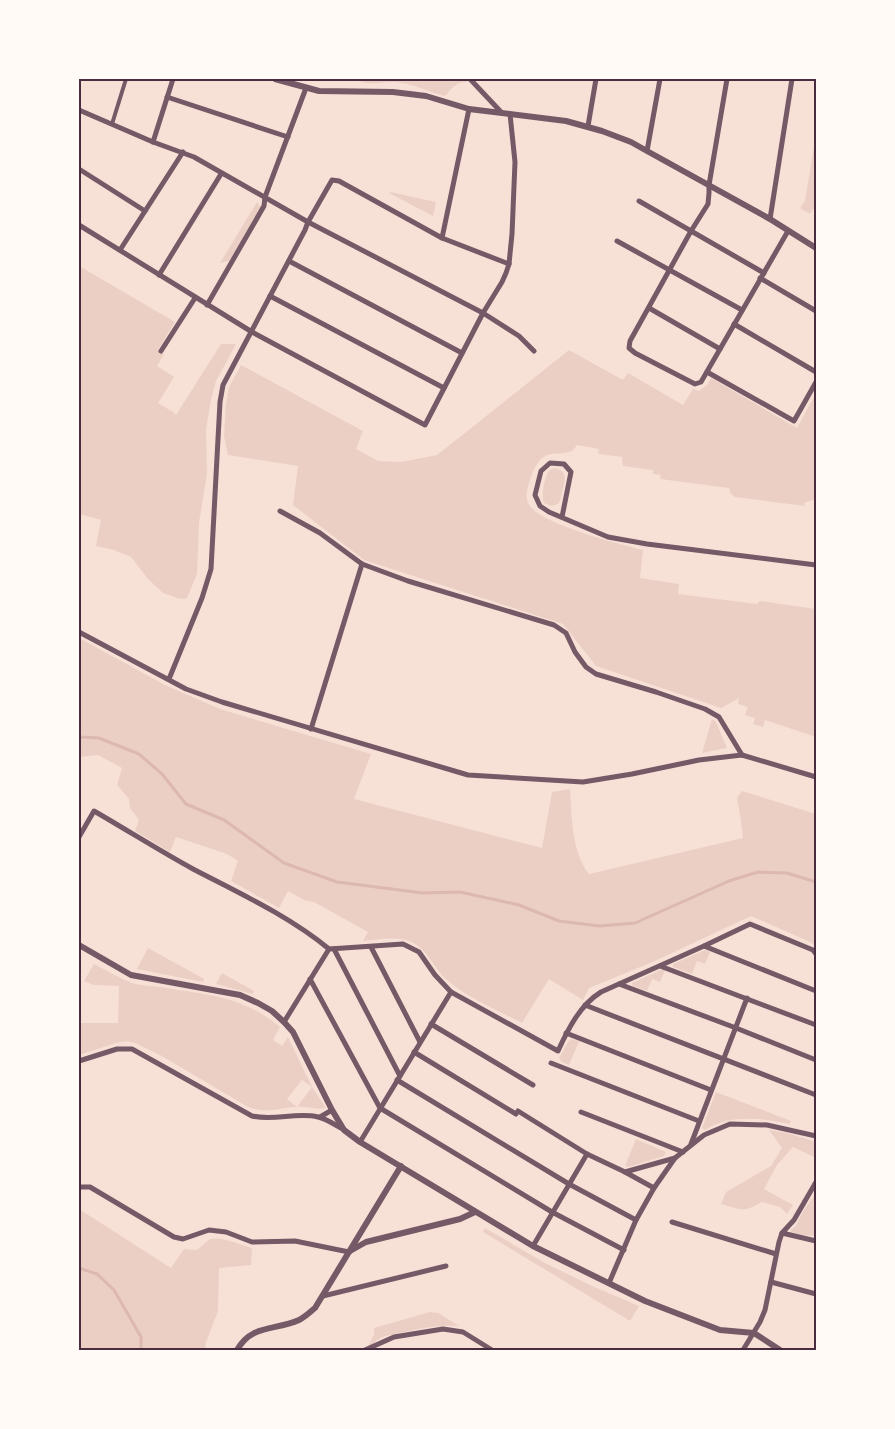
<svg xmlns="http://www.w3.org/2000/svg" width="895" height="1429" font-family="Barlow,sans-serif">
	<rect width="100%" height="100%" fill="#f7e1d7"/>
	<g fill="#ebcfc5" fill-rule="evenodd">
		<path d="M 356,79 L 464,79 L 467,82 C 455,82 452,89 445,96 C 428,92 412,83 395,82 C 382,81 366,87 356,79 Z"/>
		<polygon points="816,134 816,210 813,209 810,214 800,208 805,201"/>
		<polygon points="390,192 436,202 433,216 389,193"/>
		<polygon points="257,202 261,207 229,261 220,263"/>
		<polygon points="79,266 175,322 158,350 164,354 157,366 174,377 158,403 173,412 176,415 221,344 236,344 216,381 211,400 206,430 207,474 199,523 197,574 187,598 183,599 177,598 163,593 148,579 131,557 114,550 96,546 101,520 79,514"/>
		<path d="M 569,350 L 623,380 L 628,373 L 683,405 L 693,389 L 699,391 L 707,385 L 711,378 L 797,428 L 816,393 L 816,499 L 804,503 L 805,506 L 735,497 L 731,494 L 729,488 L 660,479 L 661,475 L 653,474 L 653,470 L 623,466 L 622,457 L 598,454 L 599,449 L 577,445 C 575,448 572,452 569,452 C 558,455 548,451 540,460 C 535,466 532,473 530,480 C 527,489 524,498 530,506 C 544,525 619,544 643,550 L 640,578 L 679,584 L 678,594 L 757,604 L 760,601 L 816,609 L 816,737 L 765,720 L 763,727 L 753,724 L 755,718 L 745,715 L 748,707 L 738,704 L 739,698 L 721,708 L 596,666 L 563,624 L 364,560 L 293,505 L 298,466 L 228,455 L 224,436 L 226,404 L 229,387 L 241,365 L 363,431 L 356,449 L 378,461 L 401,462 L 437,455 L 470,429 Z"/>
		<path d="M 556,468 L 563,472 L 565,479 L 560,501 L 558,504 L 551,506 L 544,503 C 541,497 544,477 549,471 C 552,468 553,469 556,468 Z"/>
		<path d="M 79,638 L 165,685 L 220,709 L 371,754 L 354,799 L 542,848 L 552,792 L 570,789 C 572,818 571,850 589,874 L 743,838 L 740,814 L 737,798 L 742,791 L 816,814 L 816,946 L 808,941 L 751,916 L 655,961 L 589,988 L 583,1000 L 549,979 L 522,1023 C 499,1011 464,996 446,979 C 433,967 426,947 409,941 C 395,936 377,940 363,941 L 368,932 L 314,902 L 304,900 L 288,891 L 279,908 L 231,881 L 238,861 L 227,854 L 176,837 L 170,852 L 135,831 L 139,820 L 130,808 L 129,799 L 117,785 L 122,768 L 98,755 L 79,757 Z"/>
		<polygon points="712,719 716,722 727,748 702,753"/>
		<polygon points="148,948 204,979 203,982 137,969"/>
		<polygon points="705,950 710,952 705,964 697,961 692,974 673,967 673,964"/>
		<path d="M 94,964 C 106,970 119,978 132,983 C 142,986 155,986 166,988 C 211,995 244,997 280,1027 L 273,1040 L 282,1046 L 288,1037 L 312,1087 L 324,1105 L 325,1108 C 315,1110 306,1106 296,1107 C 277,1108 268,1114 248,1107 L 160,1055 L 135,1043 L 126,1041 L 116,1043 L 79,1055 L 79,1023 L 118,1023 L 119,986 L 94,985 L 84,981 ZM 302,1080 L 312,1087 L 297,1107 L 287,1099 Z"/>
		<polygon points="663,969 665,970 660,982 652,979 647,991 633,986 632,983"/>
		<polygon points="222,973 254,991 252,994 216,984"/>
		<polygon points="571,1039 579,1041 569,1065 562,1062 559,1058 568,1042"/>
		<path d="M 716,1092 L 791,1121 L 790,1124 C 763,1118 729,1114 705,1130 L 702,1128 Z"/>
		<path d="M 769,1130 L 787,1133 L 816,1142 L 816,1160 L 814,1157 L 793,1147 L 777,1165 L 764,1189 L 793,1205 L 787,1214 L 780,1207 L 762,1202 C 742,1213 743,1210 721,1204 L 726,1192 L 771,1166 L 782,1148 Z"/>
		<polygon points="636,1139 666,1152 664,1156 629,1167 625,1166"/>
		<polygon points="816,1193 816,1236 804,1235 791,1232 791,1230 796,1226 802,1213"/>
		<path d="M 79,1209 L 171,1268 L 184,1249 L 197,1250 C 201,1247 206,1241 211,1239 C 220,1236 242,1245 252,1248 L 251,1265 L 219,1268 L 218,1311 L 206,1342 L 205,1350 L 79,1350 Z"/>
		<polygon points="485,1228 545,1263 592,1286 639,1306 630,1321 483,1232"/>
		<path d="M 430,1312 L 438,1313 L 459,1326 C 435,1324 409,1331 385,1336 L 377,1340 L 367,1349 L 374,1334 L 374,1328 Z"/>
	</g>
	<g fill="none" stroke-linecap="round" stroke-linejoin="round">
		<g stroke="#dcb8b0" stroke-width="3">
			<polyline points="79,737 99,738 139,754 162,774 186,804 224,820 284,863 337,882 423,893 460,892 519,905 559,921 600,926 635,923 729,881 758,872 787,873 816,882"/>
			<polyline points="79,1268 97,1274 114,1290 141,1337 141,1350"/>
		</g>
		<polyline stroke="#755966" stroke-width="4" points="112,124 126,79"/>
		<g stroke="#755966" stroke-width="5">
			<polyline points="470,79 502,113"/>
			<polyline points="727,79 709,185 709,193 708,204 691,231 630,341 629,348 635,353 695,384 701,382 788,231"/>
			<polyline points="167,97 288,137"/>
			<polyline points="79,110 153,142 194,157 308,222 483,313 519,336 534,351"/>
			<polyline points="588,126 596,79"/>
			<polyline points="153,142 173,79"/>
			<polyline points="647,151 660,79"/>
			<polyline points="79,169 145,211"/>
			<polyline points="639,201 764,273"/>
			<polyline points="770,219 792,79"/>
			<polyline points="79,225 252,332 425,425 483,313 502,282 506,273 509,264 512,234 515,162 510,114"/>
			<polyline points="442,238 469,109"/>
			<polyline points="617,241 742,310"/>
			<polyline points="120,250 183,152"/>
			<polyline points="289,261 462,353"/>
			<polyline points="159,275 221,174"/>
			<polyline points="760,278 816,311"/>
			<polyline points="270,296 444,388"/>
			<polyline points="207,305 264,206 265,197 306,88"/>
			<polyline points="649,308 720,349"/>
			<polyline points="734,324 816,372"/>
			<polyline points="161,351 195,298"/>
			<polyline points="707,372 794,421 816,382"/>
			<polyline points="280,511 320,533 362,564 408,581 554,625 566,633 575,652 586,667 596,674 656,692 705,709 719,717 742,755"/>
			<polyline points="562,517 571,472 564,464 550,463 541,471 535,495 540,506 549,512 608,537 647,544 816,565"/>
			<polyline points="79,632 186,689 222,702 468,775 583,782 632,774 699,760 742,755 816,777"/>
			<polyline points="169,679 202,598 211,569 220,402 223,385 305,230 308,222 332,180 339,181 442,238 509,264"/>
			<polyline points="311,729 362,564"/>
			<path d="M 79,837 L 94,811 C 127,830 160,851 193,869 C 239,893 289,916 329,949 L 403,944 L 419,952 L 435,975 L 451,992 L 558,1051 C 568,1029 580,1005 601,992 L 704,946 L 750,924 L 813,950 L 816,954"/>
			<polyline points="704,946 816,991"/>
			<polyline points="371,947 420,1042"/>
			<polyline points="334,949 400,1076"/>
			<polyline points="660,966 816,1025"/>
			<polyline points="310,979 380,1108 552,1212 624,1250"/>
			<polyline points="619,984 736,1028 816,1060"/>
			<polyline points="585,1005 816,1095"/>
			<polyline points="284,1022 329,949"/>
			<polyline points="431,1024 533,1085"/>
			<polyline points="566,1033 711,1090"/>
			<polyline points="414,1052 516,1114"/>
			<path d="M 79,1061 L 117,1049 L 132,1049 L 252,1116 C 274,1121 297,1112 318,1117 C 327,1119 335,1125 343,1129"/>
			<polyline points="551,1063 699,1121"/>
			<polyline points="397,1080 569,1184 636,1220"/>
			<polyline points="518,1111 587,1154 625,1172 654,1188"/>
			<polyline points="581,1112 683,1152"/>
			<polyline points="320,1117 332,1110"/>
			<polyline points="360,1142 451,992"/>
			<polyline points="691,1144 747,998"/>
			<polyline points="625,1172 675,1158"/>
			<polyline points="79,1187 90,1187 174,1237 183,1239 209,1230 226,1232 252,1242 295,1241 349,1252"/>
			<polyline points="672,1222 776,1254"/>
			<polyline points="782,1233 816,1241"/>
			<polyline points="533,1246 587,1154"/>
			<polyline points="771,1282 816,1294"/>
			<polyline points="609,1283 636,1220 654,1188 675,1158 704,1135 730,1124 767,1125 816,1136"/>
			<polyline points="323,1296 446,1266"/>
			<polyline points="365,1350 394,1337 443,1329 463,1332 492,1350"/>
			<polyline points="743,1350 760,1322 765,1310 779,1242 782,1233 794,1220 816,1182"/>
		</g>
		<g stroke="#755966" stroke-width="6">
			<polyline points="275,79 319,91 393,92 426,96 469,109 566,121 602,131 631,142 647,151 770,219 816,248"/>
			<polyline points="79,945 131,975 240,995 258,1003 272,1011 284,1022 293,1032 332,1110 344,1130 360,1142 533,1246 645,1301 720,1330 754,1333 780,1350"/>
			<polyline points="350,1251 366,1242 460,1219 475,1212"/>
			<path d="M 237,1350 C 252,1324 274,1331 299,1320 C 305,1317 310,1312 315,1308 L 401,1166"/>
		</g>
	</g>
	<rect width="895" height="1429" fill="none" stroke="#fffaf5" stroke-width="160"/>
	<rect x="80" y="80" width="735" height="1269" fill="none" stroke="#4a2c40" stroke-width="2"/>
</svg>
